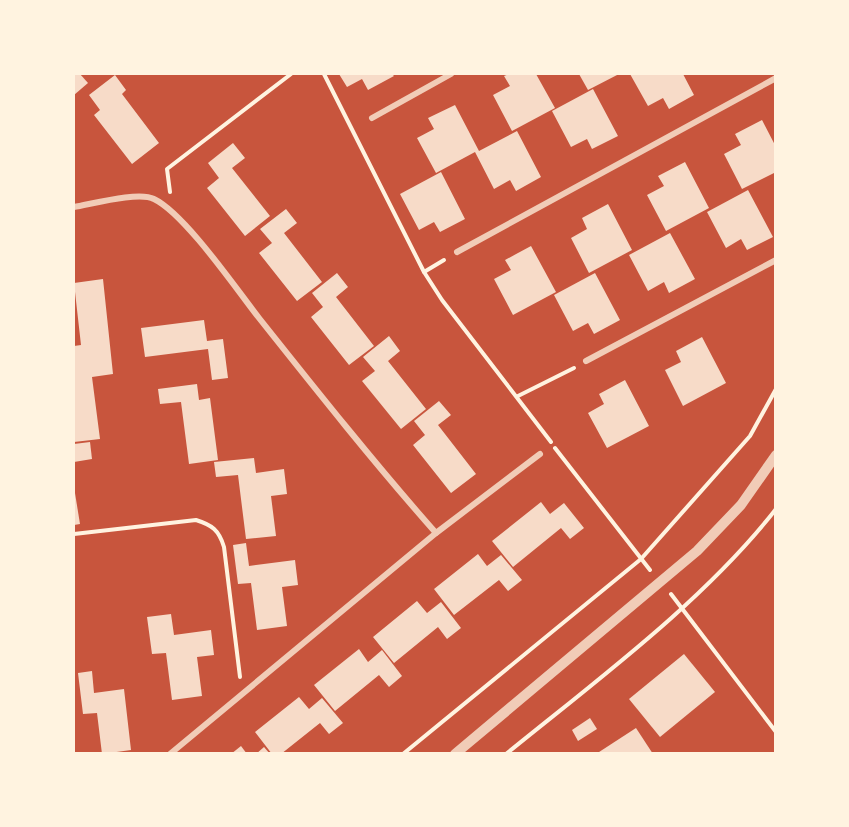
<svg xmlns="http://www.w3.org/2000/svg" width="849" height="827" font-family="Manrope,sans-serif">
	<rect width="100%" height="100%" fill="#c8553d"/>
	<g fill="#f7dbc8">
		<polygon points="74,74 80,74 88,83 74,95"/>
		<polygon points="339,74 392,74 394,76 368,90 362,79 347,87"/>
		<polygon points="509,74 536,74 555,108 512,131 493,95 510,86 504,76"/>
		<polygon points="579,74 619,74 588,90"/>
		<polygon points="630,74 683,74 694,95 669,109 663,98 648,106"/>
		<polygon points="115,75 126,90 122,94 159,143 132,164 94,115 100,110 89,95"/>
		<polygon points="593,89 618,136 592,149 587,139 571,147 552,111"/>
		<polygon points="455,105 479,151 517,131 541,177 516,191 510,180 494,189 475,152 436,173 417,138 434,129 428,118"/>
		<polygon points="762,120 776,147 776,172 742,189 724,154 741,145 735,134"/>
		<polygon points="233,143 245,158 232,168 270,216 245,236 207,188 219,178 208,163"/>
		<polygon points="685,162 709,208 666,231 647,195 664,186 658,176"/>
		<polygon points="441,172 465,219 440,232 434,222 419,230 400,194"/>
		<polygon points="748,190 773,237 747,250 741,239 726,248 707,212"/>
		<polygon points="608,204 632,250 589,273 571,238 587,229 582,218"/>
		<polygon points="286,209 297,223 284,233 322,282 297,301 259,253 272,243 260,229"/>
		<polygon points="670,233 695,279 669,293 664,282 648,291 629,255"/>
		<polygon points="531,246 556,292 513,315 494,279 511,270 505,260"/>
		<polygon points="337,273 348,287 336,297 374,346 349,365 311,317 323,307 312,293"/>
		<polygon points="595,273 620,320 594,334 588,323 573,331 554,295"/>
		<polygon points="103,279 113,374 92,377 100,439 74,442 74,346 81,345 74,283"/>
		<polygon points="204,320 207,341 223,339 228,378 212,380 208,349 145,357 141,328"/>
		<polygon points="389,336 400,351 388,361 426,409 401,429 362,381 375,371 363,357"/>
		<polygon points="702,337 726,383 683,406 665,370 681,362 676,351"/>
		<polygon points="625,380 649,426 607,448 588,413 604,404 599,394"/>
		<polygon points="197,384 199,400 210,398 218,460 189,464 181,402 160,404 158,389"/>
		<polygon points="439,401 451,415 438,425 476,474 451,493 413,445 425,435 414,421"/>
		<polygon points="90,442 92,459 74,462 74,444"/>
		<polygon points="254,458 256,473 284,469 287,494 271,496 276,536 246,539 238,475 216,477 214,462"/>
		<polygon points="74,487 80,524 74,525"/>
		<polygon points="541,502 550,514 564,503 584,528 570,539 561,528 513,567 492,541"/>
		<polygon points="246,543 249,566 295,560 298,585 282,587 287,626 257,630 251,583 238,584 233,545"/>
		<polygon points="478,554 487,566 501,555 522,580 508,591 499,580 454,615 434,589"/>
		<polygon points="417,601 427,613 441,602 461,628 447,639 438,627 394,663 373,637"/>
		<polygon points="171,614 174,635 211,630 214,655 197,657 202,696 172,700 166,653 152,654 147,617"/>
		<polygon points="359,649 368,662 382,650 402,676 389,687 379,675 335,711 314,685"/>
		<polygon points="684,654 715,692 660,737 629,699"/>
		<polygon points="92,671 94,693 124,689 131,750 102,754 97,713 83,714 78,673"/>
		<polygon points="299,697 309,709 322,698 343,723 329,734 320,723 281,754 272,754 255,732"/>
		<polygon points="590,718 597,729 578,741 572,730"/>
		<polygon points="636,728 653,754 596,754"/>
		<polygon points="241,746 247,754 231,754"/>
		<polygon points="264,747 270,754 256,754"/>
	</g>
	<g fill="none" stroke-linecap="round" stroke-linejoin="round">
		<g stroke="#fff3e0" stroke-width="4">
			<polyline points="324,74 424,272 442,300 551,442"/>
			<polyline points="170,192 167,169 291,74"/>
			<polyline points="424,272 444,260"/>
			<polyline points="518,396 574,368"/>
			<polyline points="555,448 650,570"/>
			<path d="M 74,534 L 196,520 C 212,525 219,530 224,547 L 240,677"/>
			<polyline points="671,594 776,732"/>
			<polyline points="403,754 641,559 750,436 776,389"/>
			<path d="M 506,754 C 597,680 704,601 776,509"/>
		</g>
		<g stroke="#f1ccb7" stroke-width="6">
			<polyline points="372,118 451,74"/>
			<path d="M 74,207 C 92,204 139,191 154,199 C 185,214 237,290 259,318 C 317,391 375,464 436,533"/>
			<polyline points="457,252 776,78"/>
			<polyline points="586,361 776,260"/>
			<polyline points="170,754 436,533 540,454"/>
		</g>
		<polyline stroke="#f1ccb7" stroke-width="10" points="455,754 697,551 741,505 776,455"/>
	</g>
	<rect width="849" height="827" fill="none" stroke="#fff3e0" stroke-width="150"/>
</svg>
